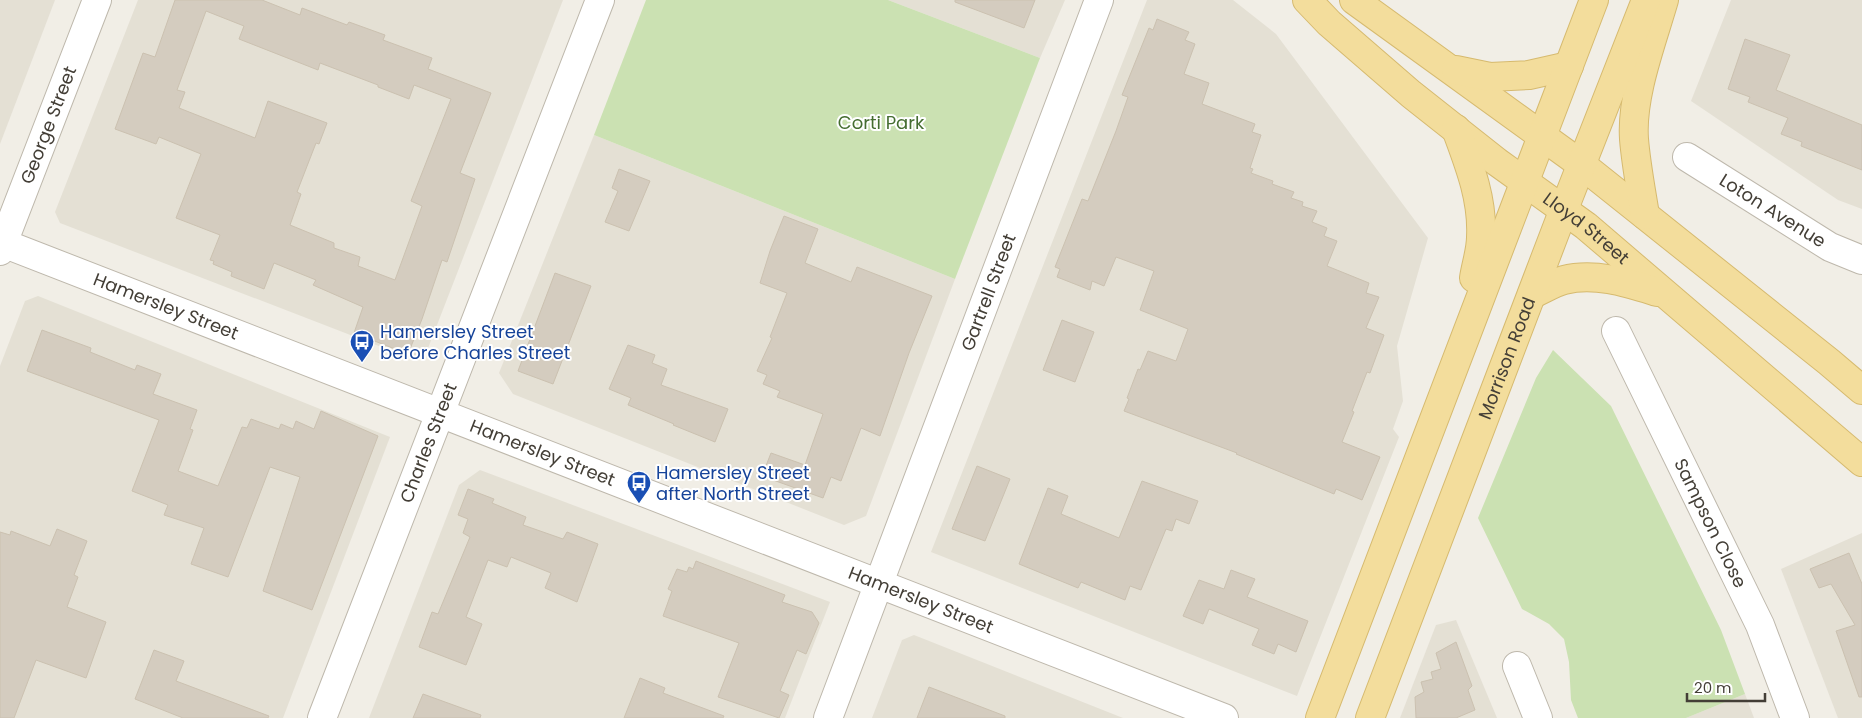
<svg xmlns="http://www.w3.org/2000/svg" width="1862" height="718" font-family="Poppins,sans-serif">
	<rect width="100%" height="100%" fill="#f1eee6"/>
	<g fill="#e4e0d4">
		<polygon points="0,0 55,0 0,144"/>
		<polygon points="138,0 563,0 425,356 415,360 60,223 55,212"/>
		<polygon points="888,0 1065,0 1040,58"/>
		<polygon points="1147,0 1233,0 1276,34 1428,238 1397,346 1403,401 1393,429 1399,437 1297,696 931,552"/>
		<polygon points="1731,0 1862,0 1862,209 1838,200 1691,101"/>
		<polygon points="594,135 955,279 866,516 844,525 513,394 499,373"/>
		<polygon points="38,296 390,437 283,718 0,718 0,366 25,301"/>
		<polygon points="480,470 830,602 785,718 369,718 459,485"/>
		<polygon points="1862,533 1862,718 1838,718 1781,569"/>
		<polygon points="1456,620 1497,718 1400,718 1436,625"/>
		<polygon points="914,635 1123,718 872,718 902,640"/>
		<polygon points="1745,694 1754,718 1686,718"/>
	</g>
	<g fill="#cbe1b2">
		<polygon points="646,0 888,0 1040,58 955,279 594,135"/>
		<polygon points="1553,350 1611,406 1721,630 1745,694 1686,718 1578,718 1571,700 1569,662 1564,639 1549,624 1522,609 1478,518 1536,378"/>
	</g>
	<g fill="#d4ccbf" stroke="#cbc1b0" fill-rule="evenodd">
		<path d="M 175,0 L 262,0 L 300,15 L 302,8 L 347,25 L 349,22 L 385,35 L 383,40 L 432,58 L 428,69 L 491,93 L 460,173 L 475,179 L 447,262 L 442,260 L 422,319 L 408,354 L 354,333 L 363,307 L 313,285 L 316,280 L 274,263 L 264,289 L 231,276 L 232,272 L 213,264 L 214,261 L 210,260 L 220,235 L 176,218 L 201,154 L 159,137 L 156,144 L 115,129 L 143,53 L 155,57 ZM 206,11 L 244,26 L 239,39 L 318,70 L 320,63 L 378,85 L 378,87 L 409,99 L 414,85 L 451,99 L 411,201 L 422,206 L 395,280 L 358,266 L 360,257 L 334,248 L 334,243 L 290,225 L 301,194 L 297,192 L 316,143 L 319,144 L 327,123 L 268,101 L 255,138 L 179,108 L 185,92 L 177,90 Z"/>
		<polygon points="955,0 1035,0 1024,28 955,2"/>
		<polygon points="1157,19 1189,32 1185,40 1195,44 1184,74 1209,83 1202,104 1255,124 1252,132 1261,135 1250,168 1253,169 1251,173 1273,181 1272,184 1294,192 1291,198 1303,202 1302,206 1317,211 1312,222 1327,228 1324,236 1337,241 1327,266 1369,283 1366,293 1379,297 1366,328 1384,335 1370,373 1367,372 1352,411 1354,412 1342,442 1380,457 1362,500 1336,489 1334,494 1236,454 1237,453 1124,411 1129,399 1127,398 1138,369 1140,370 1148,351 1176,361 1188,329 1140,310 1154,271 1116,257 1104,286 1092,281 1090,290 1057,277 1060,269 1055,267 1082,199 1088,201 1116,131 1128,97 1122,95 1149,28 1153,30"/>
		<polygon points="1745,39 1790,55 1776,90 1862,125 1862,170 1801,146 1802,142 1781,134 1788,118 1748,102 1750,97 1728,89"/>
		<polygon points="619,169 650,181 629,231 605,222 618,191 612,188"/>
		<polygon points="784,216 818,229 805,263 851,282 857,267 932,296 909,353 880,436 861,428 841,481 831,477 823,498 762,476 771,453 805,465 823,414 777,397 780,391 763,384 767,375 757,371 772,338 770,337 787,293 760,283 770,251"/>
		<polygon points="555,273 591,286 553,384 518,371"/>
		<polygon points="1062,320 1094,332 1075,382 1043,370"/>
		<polygon points="42,330 91,348 90,352 135,370 137,365 161,374 153,394 197,410 190,429 193,430 178,471 218,486 242,427 247,428 251,419 279,429 281,424 293,429 296,421 314,429 321,411 378,436 312,610 263,591 300,477 270,467 228,577 191,564 204,528 164,515 168,505 132,491 159,420 27,371"/>
		<polygon points="628,345 655,355 652,363 667,369 661,385 728,409 715,442 673,425 674,424 628,405 631,398 609,389"/>
		<polygon points="977,466 1010,479 985,541 952,529"/>
		<polygon points="1142,481 1198,501 1189,524 1176,519 1172,531 1166,529 1141,590 1130,586 1125,600 1081,582 1078,588 1019,564 1048,488 1068,496 1061,514 1119,538"/>
		<polygon points="468,489 494,499 492,503 526,517 523,525 563,539 567,532 598,544 577,602 545,588 551,573 511,557 507,567 488,560 466,617 482,624 466,665 419,647 432,612 438,614 470,537 463,533 468,519 458,515"/>
		<polygon points="57,529 87,541 74,575 78,577 67,607 106,622 86,678 36,660 14,718 0,718 0,532 10,535 11,531 50,546"/>
		<polygon points="1849,553 1862,584 1862,697 1859,697 1836,631 1855,625 1831,584 1819,588 1810,569"/>
		<polygon points="696,561 785,595 782,602 812,612 819,623 806,654 797,650 780,691 789,695 779,718 718,697 739,643 663,616 672,591 668,589 677,569 687,572 689,567 693,569"/>
		<polygon points="1231,570 1255,579 1247,597 1308,621 1296,652 1278,644 1274,654 1252,645 1259,629 1209,609 1203,624 1183,616 1199,580 1224,589"/>
		<polygon points="1456,642 1472,686 1468,690 1475,710 1456,718 1416,718 1415,697 1424,692 1421,682 1433,679 1431,672 1441,669 1436,653"/>
		<polygon points="154,650 184,661 176,681 269,716 268,718 183,718 135,699"/>
		<polygon points="640,678 665,688 663,693 724,716 723,718 624,718"/>
		<polygon points="929,687 1005,716 1005,718 917,718"/>
		<polygon points="423,694 481,715 480,718 413,718"/>
	</g>
	<g fill="none" stroke-linecap="round" stroke-linejoin="round">
		<defs>
			<g id="minor">
				<path id="s1" d="M 1687,157 L 1830,247 L 1862,260"/>
				<path id="s2" d="M 0,242 L 1224,718"/>
				<path id="s3" d="M 0,251 L 97,0"/>
				<path id="s4" d="M 1616,331 L 1760,625 L 1795,718"/>
				<polyline points="1517,666 1538,718"/>
				<path id="s5" d="M 322,718 L 600,0"/>
				<path id="s6" d="M 828,718 L 1099,0"/>
			</g>
			<g id="major">
				<path id="s7" d="M 1307,0 L 1329,23 L 1411,94 L 1497,162 L 1586,226 L 1862,462"/>
				<polyline points="1354,0 1582,165 1829,362 1862,390"/>
				<polyline points="1456,70 1490,77 1529,75 1569,66"/>
				<path d="M 1456,129 C 1469,164 1483,199 1481,237 C 1481,250 1476,265 1474,278"/>
				<path d="M 1645,215 C 1641,190 1636,164 1634,139 C 1631,95 1652,42 1664,0"/>
				<path d="M 1532,294 C 1542,290 1553,283 1564,280 C 1595,272 1628,283 1657,292"/>
				<polyline points="1320,718 1594,0"/>
				<path id="s8" d="M 1370,718 L 1564,209 L 1646,0"/>
			</g>
		</defs>
		<use href="#minor" stroke="#beb8ac" stroke-width="30"/>
		<use href="#major" stroke="#d6ba6f" stroke-width="30"/>
		<use href="#minor" stroke="#fff" stroke-width="28"/>
		<use href="#major" stroke="#f3dd9c" stroke-width="28"/>
	</g>
	<defs>
		<symbol id="bus-pin" viewBox="-11 -11 22 30"><path d="M0 17L-7.5 6A9.5 9.5 0 1 1 7.5 6Z" fill="#1a4fb4" stroke="#fff"/><path d="M-5-6H5V4H4V6H2V4H-2V6H-4V4H-5ZM-3.5-4V0h7V-4ZM-3.5 1.2v1.5H-2V1.2ZM2 1.2v1.5H3.5V1.2Z" fill="#fff"/></symbol>
	</defs>
	<g fill-rule="evenodd">
		<use href="#bus-pin" x="348" y="328" width="28" height="38"/>
		<use href="#bus-pin" x="625" y="469" width="28" height="38"/>
	</g>
	<g text-anchor="middle" stroke-width="4" stroke-linejoin="round" paint-order="stroke">
		<g font-size="18" fill="#456d30" stroke="#fff">
			<text x="881" y="129">Corti Park</text>
		</g>
		<g font-size="18" fill="#433e36" stroke="#fff">
			<text dy="6" stroke="none"><textPath href="#s3" startOffset="135">George Street</textPath></text>
			<text dy="6" stroke="none"><textPath href="#s1" startOffset="101">Loton Avenue</textPath></text>
			<text dy="6" stroke="none"><textPath href="#s7" startOffset="361">Lloyd Street</textPath></text>
			<text dy="6" stroke="none"><textPath href="#s6" startOffset="455">Gartrell Street</textPath></text>
			<text dy="6" stroke="none"><textPath href="#s2" startOffset="178">Hamersley Street</textPath></text>
			<text dy="6" stroke="none"><textPath href="#s8" startOffset="385">Morrison Road</textPath></text>
			<text dy="6" stroke="none"><textPath href="#s5" startOffset="295">Charles Street</textPath></text>
			<text dy="6" stroke="none"><textPath href="#s2" startOffset="582">Hamersley Street</textPath></text>
			<text dy="6" stroke="none"><textPath href="#s4" startOffset="214">Sampson Close</textPath></text>
			<text dy="6" stroke="none"><textPath href="#s2" startOffset="988">Hamersley Street</textPath></text>
		</g>
		<g font-size="18" fill="#164399" stroke="#fff" text-anchor="start">
			<text x="380" y="338">Hamersley Street<tspan x="380" dy="21">before Charles Street</tspan></text>
			<text x="656" y="479">Hamersley Street<tspan x="656" dy="21">after North Street</tspan></text>
		</g>
	</g>
	<path d="M1687 693v8h78v-8" fill="none" stroke="#433e36" stroke-width="2.5"/>
	<text x="1694" y="693" font-size="15" fill="#433e36" stroke="#ffffff" stroke-width="4" paint-order="stroke">20 m</text>
</svg>
